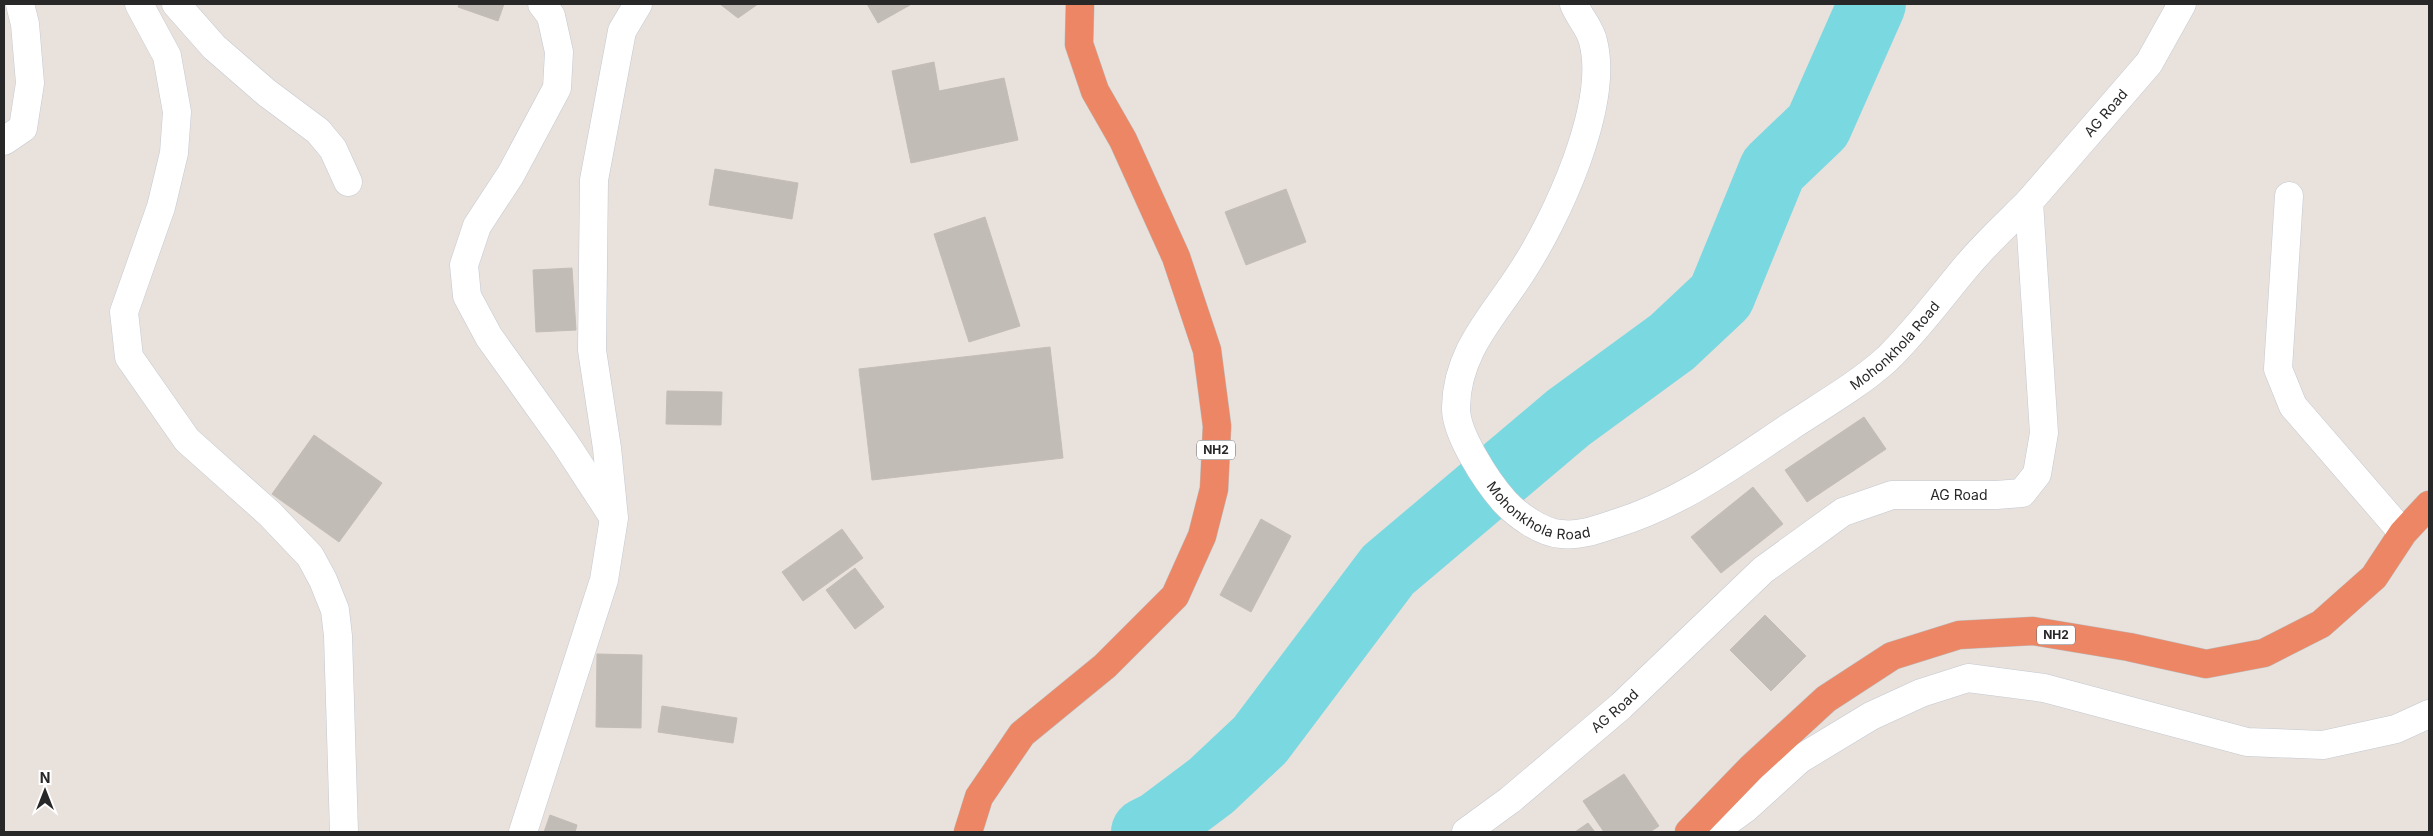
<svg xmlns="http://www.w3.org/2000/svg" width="2433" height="836" font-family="Inter,sans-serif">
	<rect width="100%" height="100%" fill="#e9e1dc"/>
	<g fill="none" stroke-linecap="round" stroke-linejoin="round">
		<polyline stroke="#7ad8e0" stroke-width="68" points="1145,832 1159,825 1211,786 1260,740 1388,570 1568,418 1672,342 1721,296 1773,169 1818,126 1872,4"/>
	</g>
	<g fill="#c2bcb7" stroke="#c4bcb6">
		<polygon points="459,4 504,4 498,21 458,7"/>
		<polygon points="720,4 758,4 738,18"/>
		<polygon points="867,4 910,4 910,5 878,23"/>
		<polygon points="934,62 939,91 1004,78 1018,140 911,163 892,71"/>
		<polygon points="715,169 798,183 792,219 709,205"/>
		<polygon points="1286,189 1306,242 1246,265 1225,212"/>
		<polygon points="985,217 1020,326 969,342 934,234"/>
		<polygon points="572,268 576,330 536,332 533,270"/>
		<polygon points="1050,347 1063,458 872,480 859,369"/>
		<polygon points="667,391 722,392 721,425 666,424"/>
		<polygon points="1864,417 1886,449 1807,502 1785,470"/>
		<polygon points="314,435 382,483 339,542 272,494"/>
		<polygon points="1753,487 1783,524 1721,573 1691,537"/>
		<polygon points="1261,519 1291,536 1251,612 1220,595"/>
		<polygon points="842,529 863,558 803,601 782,572"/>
		<polygon points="855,568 884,607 855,629 826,590"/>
		<polygon points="1765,615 1806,656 1771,691 1730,650"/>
		<polygon points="597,654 642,655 641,728 596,727"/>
		<polygon points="662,706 737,718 733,743 658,732"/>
		<polygon points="1624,774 1659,826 1650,832 1604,832 1583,801"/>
		<polygon points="550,815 577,825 575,832 544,832"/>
		<polygon points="1588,823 1595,832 1575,832"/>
	</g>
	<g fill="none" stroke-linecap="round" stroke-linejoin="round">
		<defs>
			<g id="street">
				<polyline points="176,4 214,47 267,93 318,131 333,149 348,182"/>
				<polyline points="4,141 23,128 30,83 25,24 20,4"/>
				<polyline points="2289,196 2278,369 2293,406 2403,533"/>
			</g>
			<g id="secondary">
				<polyline points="139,4 167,56 177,112 174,153 161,207 124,312 129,357 187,440 270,514 310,556 323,580 335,610 338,636 344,832"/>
				<polyline points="542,4 551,16 559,52 557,88 511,174 477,226 464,265 467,296 489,337 565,443 612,515"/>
				<path id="s1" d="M 1574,4 C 1579,17 1590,28 1593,41 C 1610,105 1556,220 1521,273 C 1493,317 1457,351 1456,407 C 1455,433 1487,482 1505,502 C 1517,515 1542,533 1561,534 C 1580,536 1596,530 1614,524 C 1680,504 1731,466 1788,428 C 1821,406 1857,386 1887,359 C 1916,331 1940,298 1966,267 C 1985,244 2008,223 2029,202"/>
				<polyline points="523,832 604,580 614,518 607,448 592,350 594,180 622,31 638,4"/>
				<path id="s2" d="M 1466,832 L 1510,800 L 1621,706 L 1763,570 L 1843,512 L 1892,495 L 1996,495 L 2022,493 L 2037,474 L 2044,433 L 2029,202 L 2149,63 L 2182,4"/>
				<polyline points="1713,832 1746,808 1800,759 1871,716 1921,693 1968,678 2044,688 2247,742 2323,745 2396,729 2429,714"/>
			</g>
			<g id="highway">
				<polyline points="968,832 979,797 1022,734 1105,666 1175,596 1202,536 1214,489 1217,426 1207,350 1176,257 1123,140 1095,91 1079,44 1080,4"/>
				<polyline points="1689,832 1751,768 1826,699 1892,656 1959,635 2033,631 2129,647 2206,664 2264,653 2321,624 2374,577 2403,533 2429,505"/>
			</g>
		</defs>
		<use href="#street" stroke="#c3c9d1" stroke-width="29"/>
		<use href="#secondary" stroke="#c3c9d1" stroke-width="29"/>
		<use href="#highway" stroke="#bebebe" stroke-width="29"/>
		<use href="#street" stroke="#fff" stroke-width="28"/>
		<use href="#secondary" stroke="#fff" stroke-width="28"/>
		<use href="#highway" stroke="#ec8664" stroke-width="28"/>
	</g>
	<g text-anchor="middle" stroke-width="4" stroke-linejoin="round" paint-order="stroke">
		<g fill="#fff" stroke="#686868" stroke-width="1">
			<rect x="1197" y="440.5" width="38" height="19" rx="4"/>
			<rect x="2037" y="625.5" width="38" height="19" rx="4"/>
		</g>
		<g font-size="12" font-weight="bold" fill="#282828">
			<text x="1216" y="454">NH2</text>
			<text x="2056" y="639">NH2</text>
		</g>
		<g font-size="14" fill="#282828" stroke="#fff">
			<text dy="5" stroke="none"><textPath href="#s2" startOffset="1092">AG Road</textPath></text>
			<text dy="5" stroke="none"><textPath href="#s1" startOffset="1005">Mohonkhola Road</textPath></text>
			<text dy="5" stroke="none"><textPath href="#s2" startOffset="614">AG Road</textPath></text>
			<text dy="5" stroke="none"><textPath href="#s1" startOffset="585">Mohonkhola Road</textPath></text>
			<text dy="5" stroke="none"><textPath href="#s2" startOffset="192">AG Road</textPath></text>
		</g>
	</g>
	<rect width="2433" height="836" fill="none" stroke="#282828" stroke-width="10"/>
	<g transform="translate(45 791)" stroke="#ffffff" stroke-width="4" paint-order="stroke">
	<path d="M0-4L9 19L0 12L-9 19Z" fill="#282828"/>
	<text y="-8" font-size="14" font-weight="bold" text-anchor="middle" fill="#282828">N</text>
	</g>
</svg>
